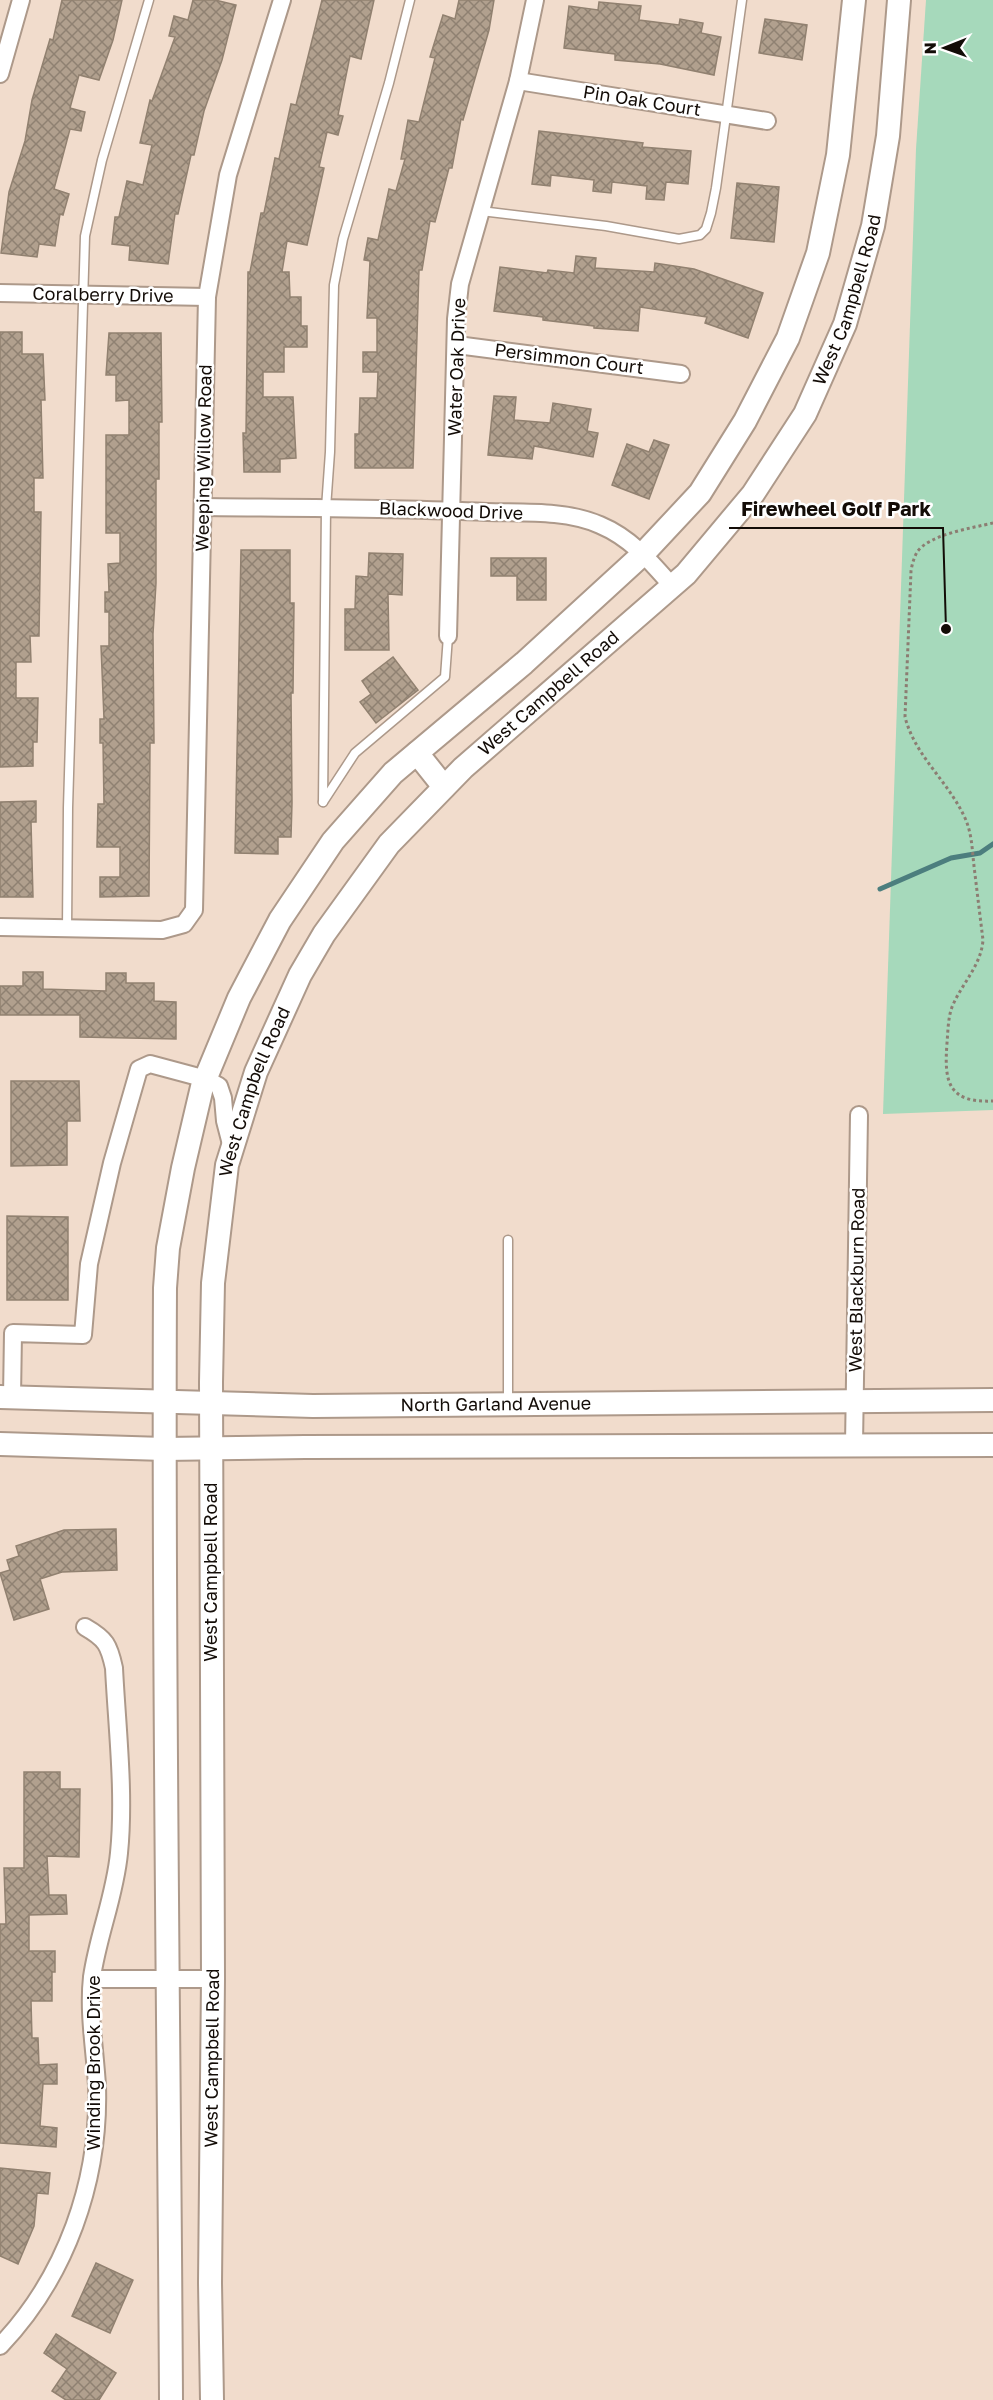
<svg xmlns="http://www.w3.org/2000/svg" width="993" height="2400" font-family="'Golos Text',sans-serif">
	<defs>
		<pattern id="building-cross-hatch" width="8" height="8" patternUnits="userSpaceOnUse" patternTransform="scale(1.5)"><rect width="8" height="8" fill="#b1a08e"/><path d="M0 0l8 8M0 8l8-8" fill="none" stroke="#8f8172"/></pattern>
	</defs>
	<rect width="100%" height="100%" fill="#f1dccc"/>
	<polygon fill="#a6d9bb" points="926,0 993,0 993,1110 883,1114 916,149"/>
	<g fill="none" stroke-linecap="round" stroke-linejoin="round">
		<polyline stroke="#4c7e7e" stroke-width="5" points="880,889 951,858 980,853 993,844"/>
	</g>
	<g fill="url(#building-cross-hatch)" stroke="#918170" stroke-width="1.5">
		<polygon points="62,0 122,0 113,40 99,80 79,75 70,108 85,112 81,131 70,129 54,189 69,194 63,215 60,214 55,246 39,244 37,257 1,253 9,192 25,141 32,100 50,39 53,40"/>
		<polygon points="193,0 215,0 236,5 222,60 204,111 194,155 191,155 178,214 175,214 168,264 129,260 130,246 112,244 115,217 119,217 127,181 143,185 152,145 140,143 150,100 152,101 175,37 169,36 174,16 188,20"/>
		<polygon points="322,0 374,0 361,59 350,56 338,115 343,116 338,135 327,132 319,167 324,168 307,245 287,241 282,272 289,272 290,297 301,297 301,326 307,326 307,347 284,347 284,372 263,372 263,397 293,397 296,458 280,459 280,472 244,472 243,433 246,433 248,272 250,272 261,213 264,213 275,158 279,159 291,104 296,105"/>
		<polygon points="459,0 494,0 489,30 463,120 461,119 452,168 449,168 435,222 430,221 422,270 419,270 413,468 355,468 355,434 359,434 360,398 377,398 378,372 363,372 363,352 377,352 377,318 367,318 370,261 364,260 368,238 378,240 389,189 396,191 405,159 401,159 408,120 419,122 435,58 430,57 443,15 455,19"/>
		<polygon points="599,2 641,6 639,20 679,25 680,19 703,23 701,33 721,37 714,75 660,64 615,60 615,54 564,48 569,6 598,10"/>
		<polygon points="765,19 807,25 802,60 759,53"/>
		<polygon points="539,131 643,143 642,147 691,151 688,184 666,182 664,200 646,199 647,186 612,182 611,193 593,191 594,180 551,175 550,186 532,184"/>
		<polygon points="737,183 779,187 774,242 731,238"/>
		<polygon points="576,256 596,258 595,268 654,272 655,263 694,269 763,293 748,338 705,323 707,317 640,307 638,331 594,328 594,326 543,320 543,317 494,311 500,267 547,273 548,270 574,273"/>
		<polygon points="0,332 22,332 22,354 43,354 45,400 41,400 43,478 34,478 34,512 41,512 39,636 30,636 31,662 16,662 16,698 38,698 37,742 33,742 33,766 0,767"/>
		<polygon points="109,333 161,333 162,422 159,422 159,479 156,479 156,583 153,634 154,743 150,743 149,896 100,897 100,877 120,877 120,847 97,847 98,804 104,804 103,743 100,743 100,719 104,719 101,646 109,646 109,612 105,612 105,592 109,592 108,564 120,563 120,533 106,533 106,435 129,435 129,400 116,401 116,375 106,375"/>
		<polygon points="494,396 516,397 514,420 550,423 553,403 591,409 587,431 598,433 593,457 534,446 532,459 488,455"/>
		<polygon points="654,440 669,445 649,499 612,485 627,444 649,452"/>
		<polygon points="241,550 290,550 290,603 294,603 293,693 291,693 292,803 291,837 278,837 278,854 235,853"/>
		<polygon points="369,553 403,554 402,595 388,594 389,650 345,650 345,609 355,609 356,576 368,577"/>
		<polygon points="491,558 546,558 546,600 517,600 517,576 491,576"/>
		<polygon points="393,657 418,690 376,723 360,702 371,694 362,681"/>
		<polygon points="36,801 36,822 31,822 33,897 0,897 0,802"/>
		<polygon points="23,972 43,972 43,989 106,991 106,973 126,973 126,983 154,983 154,1001 176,1002 176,1039 80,1037 80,1015 0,1015 0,986 23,986"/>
		<polygon points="11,1081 79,1081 80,1121 67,1121 67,1165 11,1166"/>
		<polygon points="7,1216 68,1217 68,1300 7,1300"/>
		<polygon points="116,1529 117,1570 62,1572 40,1579 49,1609 14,1620 0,1573 10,1570 7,1560 19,1556 16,1546 64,1530"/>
		<polygon points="24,1772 60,1772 60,1789 80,1789 79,1857 47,1856 49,1895 66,1895 67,1914 29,1915 29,1951 55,1951 55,1972 52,1972 52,2001 31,2001 32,2038 38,2038 39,2065 57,2064 57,2084 43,2084 40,2126 57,2128 56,2147 0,2143 0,1924 6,1924 4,1868 24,1868"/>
		<polygon points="0,2168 50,2173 48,2194 37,2193 34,2226 18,2264 0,2256"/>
		<polygon points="96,2263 133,2280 110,2333 72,2316"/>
		<polygon points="56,2334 116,2373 99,2400 66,2400 52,2391 67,2369 44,2353"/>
	</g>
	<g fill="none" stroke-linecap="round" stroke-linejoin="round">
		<defs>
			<g id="lane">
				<polyline points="481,211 606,226 679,239 700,235 706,229 711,213 716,188 742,0"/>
				<polyline points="323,802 326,508 330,452 334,285 343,239 389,83 410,0"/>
				<polyline points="323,802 355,753 445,677 448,636"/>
				<polyline points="67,929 68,808 85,236 102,160 149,0"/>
				<polyline points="508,1404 508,1240"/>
			</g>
			<g id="street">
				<polyline points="0,74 21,0"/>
				<polyline points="518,81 767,121"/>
				<polyline points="0,293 207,297"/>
				<polyline points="457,345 681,374"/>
				<path d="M 204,507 C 298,508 393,508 487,512 C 523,513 566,510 600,525 C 631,538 651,562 672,586"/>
				<polyline points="448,636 456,319 460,284 518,81 535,0"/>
				<polyline points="0,927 162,930 184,924 194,910 207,297 228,175 282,0"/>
				<polyline points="12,1397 13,1333 83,1335 89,1264 112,1163 139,1069 150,1064 206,1079 219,1086 223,1098 225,1121 232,1148"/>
				<polyline points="854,1445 859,1115"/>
				<polyline points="92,1979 213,1979"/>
				<path d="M 0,2346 C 66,2277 100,2181 97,2086 C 95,2050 88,2013 92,1977 C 98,1935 115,1896 119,1853 C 125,1793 117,1728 114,1668 C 109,1645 106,1639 85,1627"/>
			</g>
			<g id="secondary">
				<polyline points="417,753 444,787"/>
				<path id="s1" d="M 0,1397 L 313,1406 L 993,1400"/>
				<polyline points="0,1444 164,1449 305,1447 993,1445"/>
				<path d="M 171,2400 C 169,2029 163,1659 165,1288 L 168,1248 L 183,1168 L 202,1087 L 239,998 L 280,920 L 333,841 L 393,773 L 524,663 L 643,554 L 700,493 L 745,421 L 788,338 L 818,253 L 838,155 L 854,0"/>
				<path id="s2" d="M 212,2400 L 210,2283 L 213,1979 L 211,1382 L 213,1283 L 227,1165 L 256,1072 L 300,975 L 324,934 L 389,844 L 463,768 L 686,574 L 753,494 L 805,414 L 845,324 L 873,226 L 888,136 L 899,0"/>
			</g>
		</defs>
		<use href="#lane" stroke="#ad998a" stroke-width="11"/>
		<use href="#street" stroke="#ad998a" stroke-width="20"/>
		<use href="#secondary" stroke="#ad998a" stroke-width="26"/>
		<path stroke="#8c7d72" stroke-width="3" stroke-dasharray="3 3" stroke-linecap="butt" d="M 993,523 C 972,528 930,534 917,552 C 914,558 912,564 911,571 L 905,717 C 915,756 947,780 964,816 C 972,832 972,849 974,866 C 977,891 980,916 983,940 C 981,966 962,983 952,1007 C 948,1018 948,1031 947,1043 C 944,1082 948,1103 993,1101"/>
		<use href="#lane" stroke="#fff" stroke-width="8"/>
		<use href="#street" stroke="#fff" stroke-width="16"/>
		<use href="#secondary" stroke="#fff" stroke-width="22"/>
	</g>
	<g text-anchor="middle" stroke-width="5" stroke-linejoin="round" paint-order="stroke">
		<g font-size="18" fill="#130c07" stroke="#fff">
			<text transform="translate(642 101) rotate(9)" y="6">Pin Oak Court</text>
			<text transform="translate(103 295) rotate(1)" y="6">Coralberry Drive</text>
			<text dy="6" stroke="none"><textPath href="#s2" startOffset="2322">West Campbell Road</textPath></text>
			<text transform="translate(569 359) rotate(7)" y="6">Persimmon Court</text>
			<text transform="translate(457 367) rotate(-88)" y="6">Water Oak Drive</text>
			<text transform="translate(204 458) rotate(-89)" y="6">Weeping Willow Road</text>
			<text transform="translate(451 511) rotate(2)" y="6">Blackwood Drive</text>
			<text dy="6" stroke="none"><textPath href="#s2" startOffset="1818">West Campbell Road</textPath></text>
			<text dy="6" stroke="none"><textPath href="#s2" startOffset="1314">West Campbell Road</textPath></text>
			<text transform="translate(857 1280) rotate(-89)" y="6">West Blackburn Road</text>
			<text dy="6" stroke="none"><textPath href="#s1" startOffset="496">North Garland Avenue</textPath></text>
			<text transform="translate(211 1572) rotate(-90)" y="6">West Campbell Road</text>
			<text dy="6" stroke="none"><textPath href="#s2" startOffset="342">West Campbell Road</textPath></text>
			<text transform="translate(94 2063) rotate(-90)" y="6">Winding Brook Drive</text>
		</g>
	</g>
	<path fill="none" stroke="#130c07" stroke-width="2" d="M946 629L943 528H729"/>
	<circle fill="#130c07" stroke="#fff" stroke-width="2" cx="946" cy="629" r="6"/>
	<g font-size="20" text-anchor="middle" font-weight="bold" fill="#130c07" stroke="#fff" stroke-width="5" stroke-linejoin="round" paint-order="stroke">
		<text x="836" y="516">Firewheel Golf Park</text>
	</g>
	<g transform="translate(945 48) rotate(269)" stroke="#ffffff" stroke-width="4.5" paint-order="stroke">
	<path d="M0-4.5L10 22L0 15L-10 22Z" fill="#130c07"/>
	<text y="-9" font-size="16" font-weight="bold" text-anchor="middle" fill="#130c07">N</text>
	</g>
</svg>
